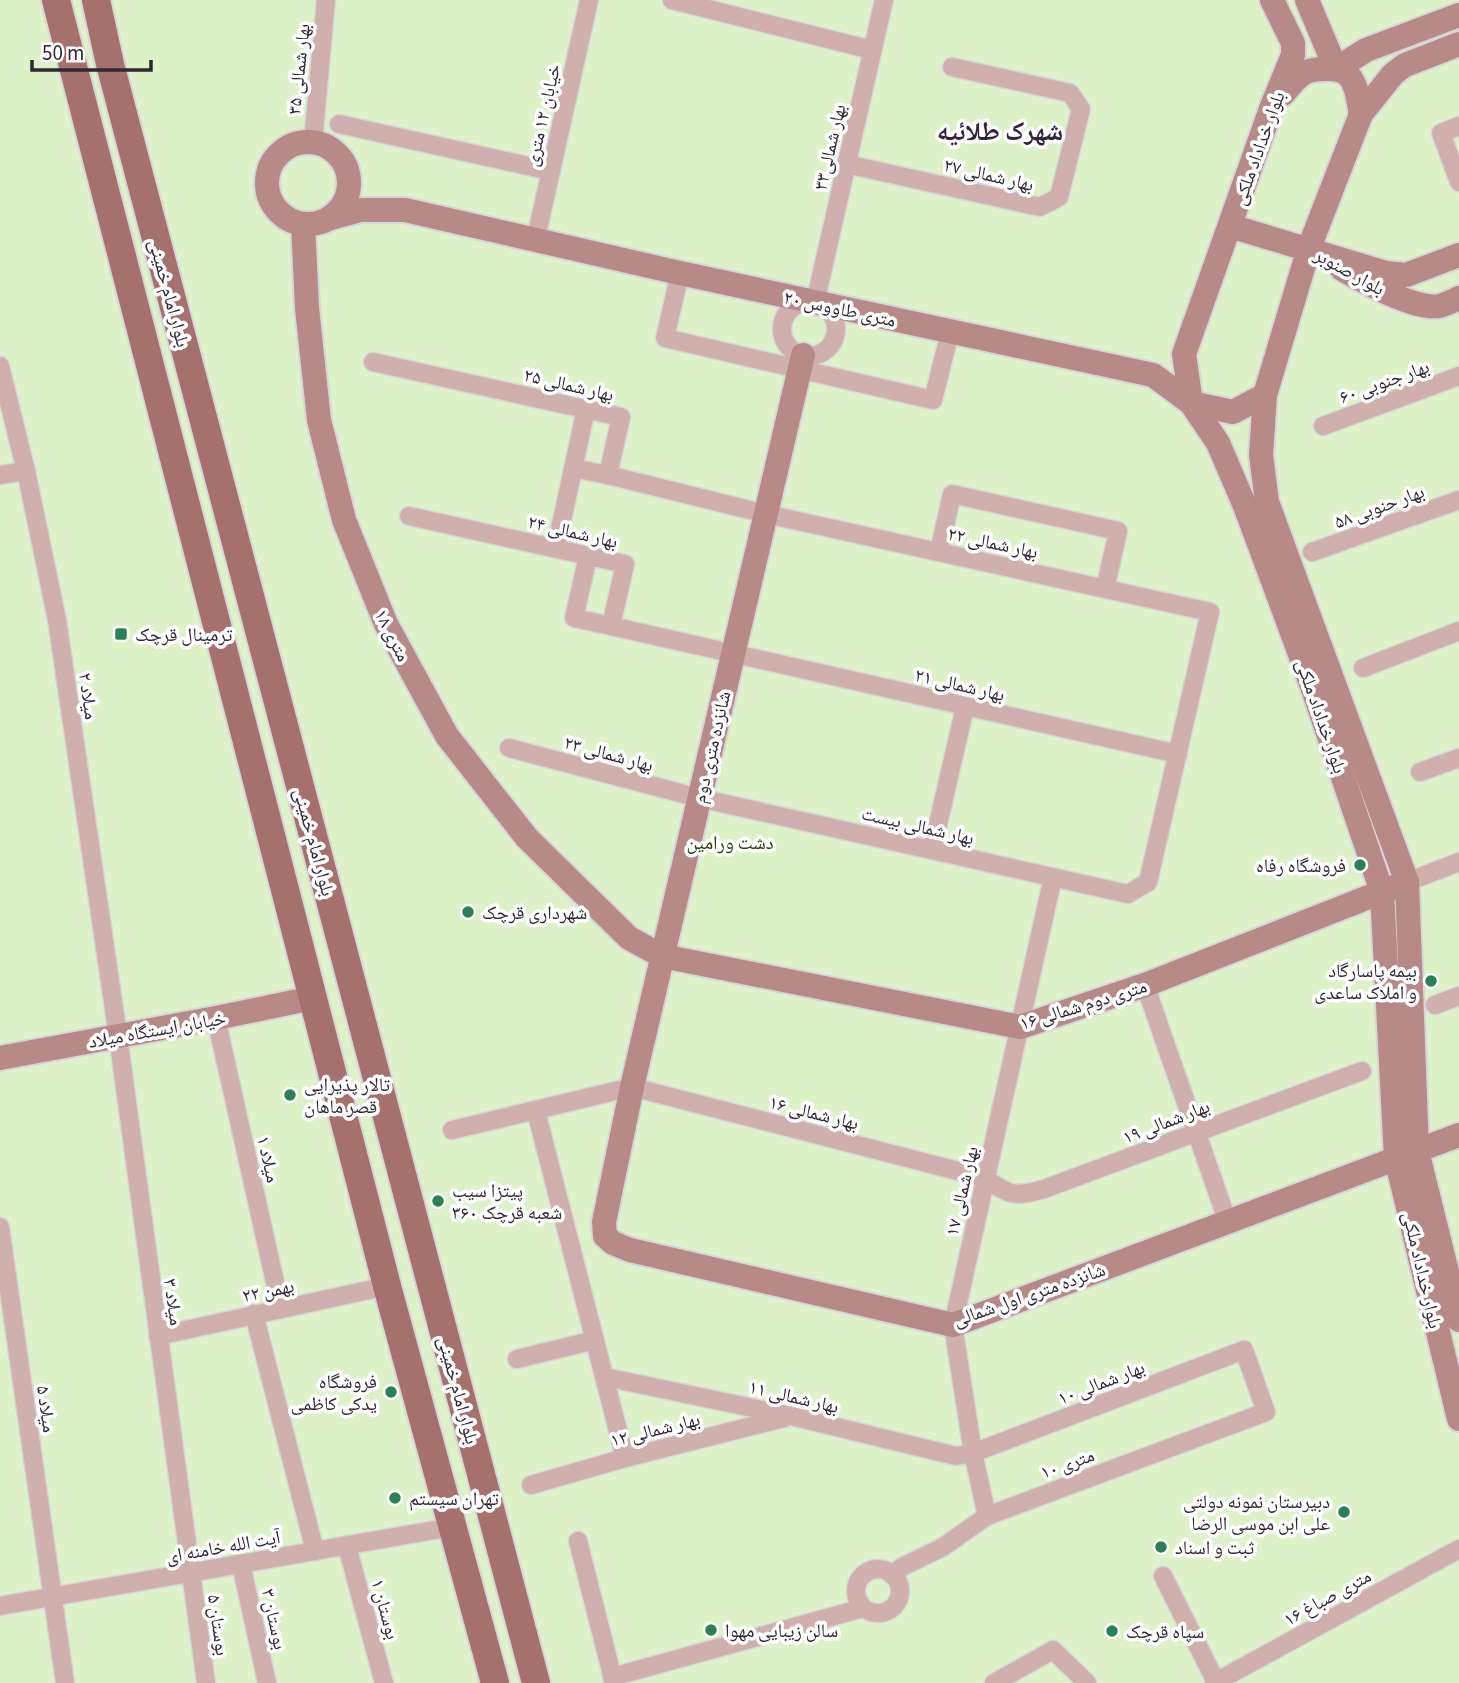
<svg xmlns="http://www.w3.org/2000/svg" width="1459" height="1683" font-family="'Source Sans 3','Noto Naskh Arabic',sans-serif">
	<rect width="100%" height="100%" fill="#fcfcfc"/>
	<rect fill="#def2c9" x="0" y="0" width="1459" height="1683"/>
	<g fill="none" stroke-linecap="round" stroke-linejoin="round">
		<defs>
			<g id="street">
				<polyline points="672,0 872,50"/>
				<polyline points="339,124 551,171"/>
				<polyline points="1459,126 1441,133 1459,182"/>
				<polyline points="313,142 326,0"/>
				<polyline points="846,164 1040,207 1059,197 1081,109 1070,93 952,67"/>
				<polyline points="536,238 589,0"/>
				<polyline points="680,273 665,338 933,400 950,332"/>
				<circle cx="809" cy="329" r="27"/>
				<polyline points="815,303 884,0"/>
				<polyline points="373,362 621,417 608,475 766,514 1210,612 1148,882 1128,894 699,798 509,748"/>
				<polyline points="0,366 26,471 57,620 118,1036 206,1683"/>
				<polyline points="1323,426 1459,376"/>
				<polyline points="573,468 608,475"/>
				<polyline points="0,475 26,471"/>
				<polyline points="409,516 625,564 611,626 1178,754"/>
				<polyline points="556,548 586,409"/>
				<polyline points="939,552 952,494 1118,531 1105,589"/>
				<polyline points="1312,552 1459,500"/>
				<polyline points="588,556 574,618 611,626"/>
				<polyline points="1363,668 1459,631"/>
				<polyline points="1420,772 1459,758"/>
				<polyline points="932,850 965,707"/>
				<polyline points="1407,882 1459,862"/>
				<polyline points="1145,985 1227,1220"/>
				<polyline points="1435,1005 1459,996"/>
				<polyline points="216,1018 281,1309"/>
				<polyline points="536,1111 625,1458"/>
				<path d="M 452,1130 L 632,1087 L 985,1178 C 1009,1196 1016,1197 1044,1189 L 1362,1071"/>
				<polyline points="0,1227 65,1683"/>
				<polyline points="254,1314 315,1551"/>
				<polyline points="158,1336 387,1286"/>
				<polyline points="517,1359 595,1340"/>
				<polyline points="605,1377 791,1416 956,1456 973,1453 1244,1350 1266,1412 987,1516 943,1547 902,1567 892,1575"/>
				<polyline points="531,1485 625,1458 784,1418"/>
				<polyline points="987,1516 973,1453 953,1325 1053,877"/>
				<polyline points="578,1541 614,1683"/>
				<polyline points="347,1546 384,1683"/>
				<polyline points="241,1564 267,1683"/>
				<circle cx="878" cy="1591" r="22"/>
				<polyline points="1163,1576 1216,1682"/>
				<polyline points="0,1606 452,1527"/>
				<polyline points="612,1677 863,1608"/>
				<polyline points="994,1683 1053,1650 1087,1683"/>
				<polyline points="1214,1683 1459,1549"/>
			</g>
			<g id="secondary">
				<polyline points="1272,0 1293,43 1293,55 1272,106 1184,354 1191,403 1218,443 1245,506 1313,689 1382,892 1396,1158 1459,1419"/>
				<polyline points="1307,0 1336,69 1366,50 1459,15"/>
				<polyline points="1459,44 1405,65 1393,74 1361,114 1309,248 1265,395 1261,455 1267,502 1407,882 1417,1151 1459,1320"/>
				<path d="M 1283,94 C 1299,75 1303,68 1329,69 C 1336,69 1344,71 1349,76 C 1358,86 1358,102 1361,114"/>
				<circle cx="308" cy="183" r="41"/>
				<polyline points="331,218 361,210 405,210 680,273 1153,375 1191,403 1233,412 1265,395"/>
				<polyline points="303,224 307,308 319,420 344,520 386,624 447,736 527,838 629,938 662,956 1020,1027 1145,985 1407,882"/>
				<polyline points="1230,226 1386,273 1406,275 1459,255"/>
				<path d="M 1342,269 C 1363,281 1414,310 1439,306 C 1445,305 1453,301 1459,298"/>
				<polyline points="803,355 632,1087 604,1222 605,1236 613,1243 630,1250 953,1325 1459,1135"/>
				<polyline points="0,1058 216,1018 313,998"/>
			</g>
			<g id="primary">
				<polyline points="56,0 387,1286 495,1683"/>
				<polyline points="96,0 110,64 536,1683"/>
			</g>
		</defs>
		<use href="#street" stroke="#d7d6d8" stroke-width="21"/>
		<use href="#secondary" stroke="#d7d6d8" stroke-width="28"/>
		<use href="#primary" stroke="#d7d6d8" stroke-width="32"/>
		<use href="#street" stroke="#cfb0ad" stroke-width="18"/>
		<use href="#secondary" stroke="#b78a88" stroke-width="24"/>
		<use href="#primary" stroke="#a6706d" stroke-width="28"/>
	</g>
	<g fill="#298155" stroke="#fff" stroke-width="2.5">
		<rect x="114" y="627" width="14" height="14" rx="3.5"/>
		<circle cx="1360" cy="865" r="7"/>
		<circle cx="468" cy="912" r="7"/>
		<circle cx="1431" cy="981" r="7"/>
		<circle cx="290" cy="1095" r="7"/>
		<circle cx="438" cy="1201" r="7"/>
		<circle cx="391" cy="1392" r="7"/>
		<circle cx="395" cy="1498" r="7"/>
		<circle cx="1344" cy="1512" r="7"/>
		<circle cx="1161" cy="1547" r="7"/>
		<circle cx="711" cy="1630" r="7"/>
		<circle cx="1112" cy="1631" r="7"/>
	</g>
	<g text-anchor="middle" stroke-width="7" stroke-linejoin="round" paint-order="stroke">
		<g font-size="19" fill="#2f2733" stroke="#fff">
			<text transform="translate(298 69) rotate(-84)" y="7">بهار شمالی ۳۵</text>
			<text transform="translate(542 115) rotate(-77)" y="7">خیابان ۱۲ متری</text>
			<text transform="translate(829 147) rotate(-77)" y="7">بهار شمالی۳۳</text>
			<text transform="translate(1258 148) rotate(-70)" y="7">بلوار خداداد ملکی</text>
			<text transform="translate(989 174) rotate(13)" y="7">بهار شمالی ۲۷</text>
			<text transform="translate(1350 271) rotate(29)" y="7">بلوار صنوبر</text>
			<text transform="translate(170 293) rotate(75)" y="7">بلوار امام خمینی</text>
			<text transform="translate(840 308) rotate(12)" y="7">۲۰ متری طاووس</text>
			<text transform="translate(1384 381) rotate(-20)" y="7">بهار جنوبی ۶۰</text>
			<text transform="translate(569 384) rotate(13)" y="7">بهار شمالی ۲۵</text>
			<text transform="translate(1379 506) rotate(-20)" y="7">بهار حنوبی ۵۸</text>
			<text transform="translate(573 531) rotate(13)" y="7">بهار شمالی ۲۴</text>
			<text transform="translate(993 542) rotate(12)" y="7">بهار شمالی ۲۲</text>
			<text transform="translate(393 635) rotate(63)" y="7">۱۸ متری</text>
			<text transform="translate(960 684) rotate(13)" y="7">بهار شمالی ۲۱</text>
			<text transform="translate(89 696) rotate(82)" y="7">میلاد ۲</text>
			<text transform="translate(1322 716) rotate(71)" y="7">بلوار خداداد ملکی</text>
			<text transform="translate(711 747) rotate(-77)" y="7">شانزده متری دوم</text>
			<text transform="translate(609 753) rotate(15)" y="7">بهار شمالی ۲۳</text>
			<text transform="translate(918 825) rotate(13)" y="7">بهار شمالی بیست</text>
			<text transform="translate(315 842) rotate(75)" y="7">بلوار امام خمینی</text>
			<text transform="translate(1083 1004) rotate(-17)" y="7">۱۶ متری دوم شمالی</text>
			<text transform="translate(157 1029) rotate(-10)" y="7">خیابان ایستگاه میلاد</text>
			<text transform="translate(814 1112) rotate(14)" y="7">بهار شمالی ۱۶</text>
			<text transform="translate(1166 1121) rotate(-21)" y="7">بهار شمالی ۱۹</text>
			<text transform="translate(269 1159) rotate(77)" y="7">میلاد ۱</text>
			<text transform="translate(961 1191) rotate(-77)" y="7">بهار شمالی ۱۷</text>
			<text transform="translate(1423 1270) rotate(77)" y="7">بلوار خداداد ملکی</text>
			<text transform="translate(268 1290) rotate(-12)" y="7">۲۲ بهمن</text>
			<text transform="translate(1029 1294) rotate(-19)" y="7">شانزده متری اول شمالی</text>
			<text transform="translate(174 1302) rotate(82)" y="7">میلاد ۳</text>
			<text transform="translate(1101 1382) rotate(-21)" y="7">بهار شمالی ۱۰</text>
			<text transform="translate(459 1390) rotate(75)" y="7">بلوار امام خمینی</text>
			<text transform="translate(794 1396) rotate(13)" y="7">بهار شمالی ۱۱</text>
			<text transform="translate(47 1409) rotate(82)" y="7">میلاد ۵</text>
			<text transform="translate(655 1429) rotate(-14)" y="7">بهار شمالی ۱۲</text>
			<text transform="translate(1067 1463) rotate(-20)" y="7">۱۰ متری</text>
			<text transform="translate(223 1546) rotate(-10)" y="7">آیت الله خامنه ای</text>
			<text transform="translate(1327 1597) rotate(-29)" y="7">۱۶ متری صباغ</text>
			<text transform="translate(386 1609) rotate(75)" y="7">بوستان ۱</text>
			<text transform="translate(275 1619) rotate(78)" y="7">بوستان ۳</text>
			<text transform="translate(219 1625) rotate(82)" y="7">بوستان ۵</text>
		</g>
		<g font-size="19" fill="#2f2733" stroke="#fff" text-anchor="start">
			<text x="135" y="641">ترمینال قرچک</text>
			<text x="1346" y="872" text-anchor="end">فروشگاه رفاه</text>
			<text x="482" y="919">شهرداری قرچک</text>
			<text x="1417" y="977" text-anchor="end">بیمه پاسارگاد<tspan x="1417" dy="22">و املاک ساعدی</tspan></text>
			<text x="304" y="1091">تالار پذیرایی<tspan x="304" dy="22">قصر ماهان</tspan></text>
			<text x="452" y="1197">پیتزا سیب<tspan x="452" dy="22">۳۶۰ شعبه قرچک</tspan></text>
			<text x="377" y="1388" text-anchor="end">فروشگاه<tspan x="377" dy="22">یدکی کاظمی</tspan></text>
			<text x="409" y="1505">تهران سیستم</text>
			<text x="1330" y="1508" text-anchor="end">دبیرستان نمونه دولتی<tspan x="1330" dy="22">علی ابن موسی الرضا</tspan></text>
			<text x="1175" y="1554">ثبت و اسناد</text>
			<text x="725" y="1637">سالن زیبایی مهوا</text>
			<text x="1126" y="1638">سپاه قرچک</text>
		</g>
		<g font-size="19" fill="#283f00" stroke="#fff">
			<text x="730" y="849">دشت ورامین</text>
		</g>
		<g font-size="26" font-weight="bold" fill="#33233b" stroke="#fff">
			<text x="1000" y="140">شهرک طلائیه</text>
		</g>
	</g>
	<path d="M32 60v10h119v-10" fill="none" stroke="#2f2733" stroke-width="3.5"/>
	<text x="42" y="60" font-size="21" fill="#2f2733" stroke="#ffffff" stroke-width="5" paint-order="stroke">50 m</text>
</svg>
